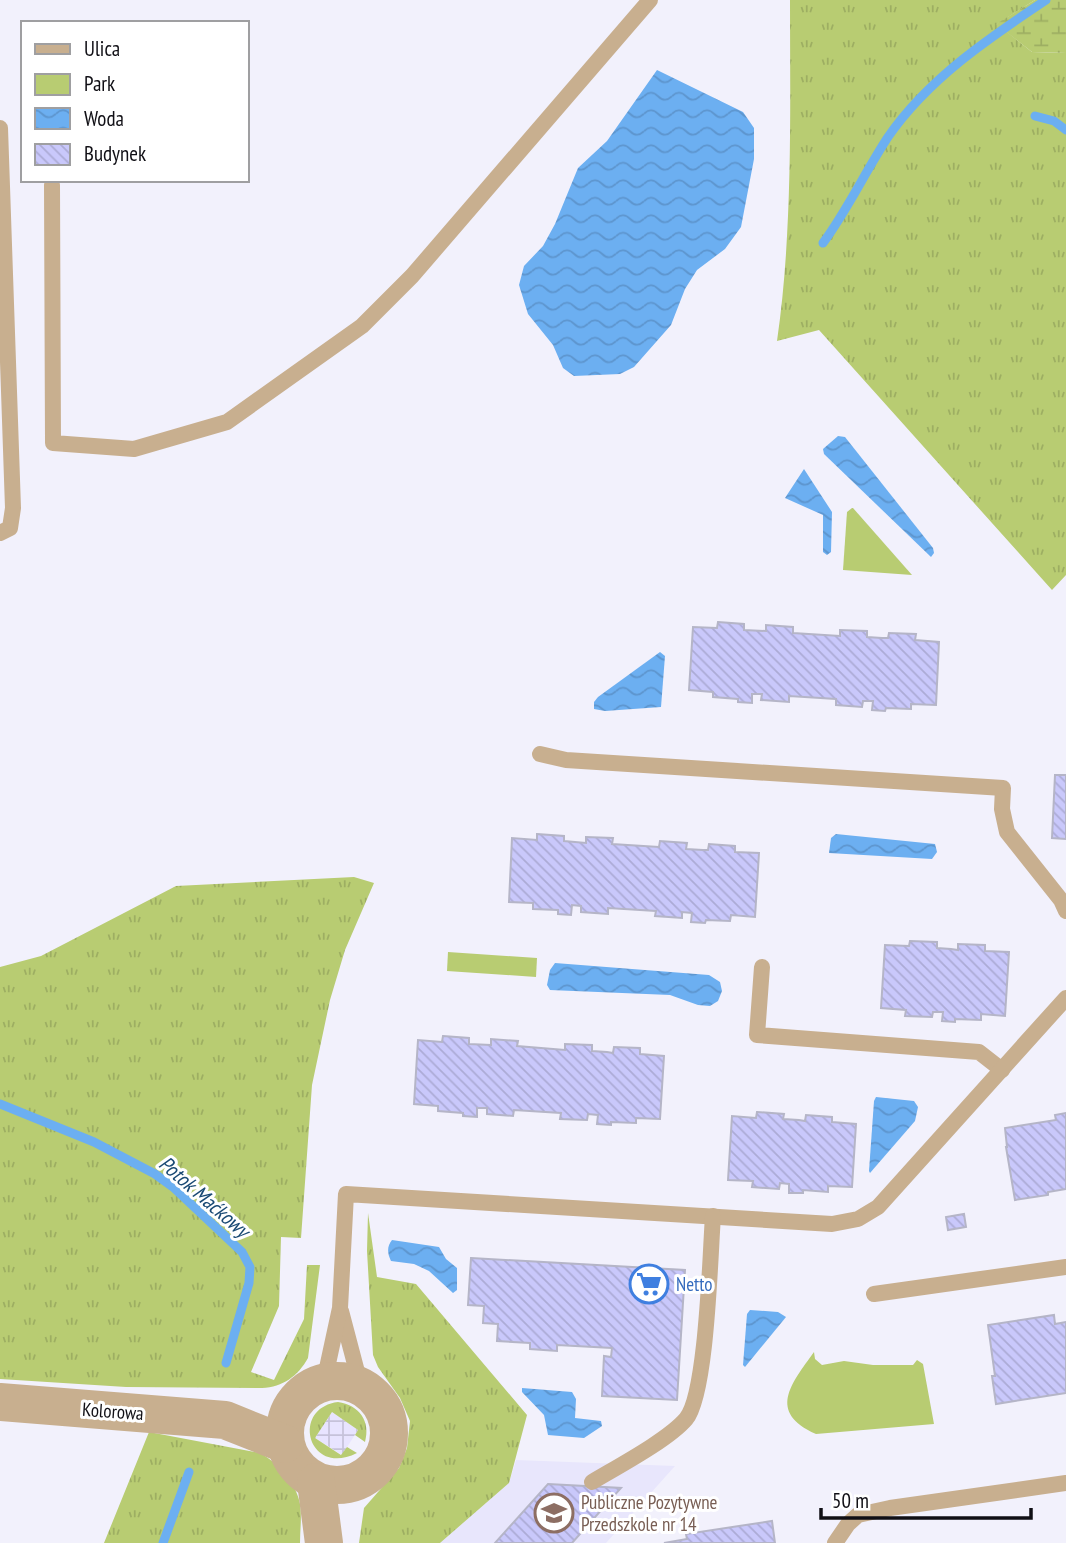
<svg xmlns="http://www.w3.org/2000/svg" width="1066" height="1543" font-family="'PT Sans Narrow',sans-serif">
	<defs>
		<pattern id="industrial-grid" width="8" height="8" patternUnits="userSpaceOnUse" patternTransform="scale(1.75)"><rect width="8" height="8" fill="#e8e4ff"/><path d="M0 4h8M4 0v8" fill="none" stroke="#c6c2da"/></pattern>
		<pattern id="grass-tufts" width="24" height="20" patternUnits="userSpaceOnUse" patternTransform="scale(1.75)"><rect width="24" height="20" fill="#b8cc72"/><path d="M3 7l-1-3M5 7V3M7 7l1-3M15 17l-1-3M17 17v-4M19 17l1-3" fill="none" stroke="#9dae62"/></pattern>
		<pattern id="wetland-marsh" width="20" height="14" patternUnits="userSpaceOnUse" patternTransform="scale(1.75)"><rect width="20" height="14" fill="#b8cc72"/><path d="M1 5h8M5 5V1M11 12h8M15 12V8" fill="none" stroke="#9dae62"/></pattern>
		<pattern id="water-waves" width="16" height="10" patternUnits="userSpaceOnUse" patternTransform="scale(1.75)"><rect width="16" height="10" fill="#6caff1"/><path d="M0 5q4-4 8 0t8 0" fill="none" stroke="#5d95ce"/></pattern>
		<pattern id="building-back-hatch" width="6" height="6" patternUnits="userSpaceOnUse" patternTransform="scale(1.75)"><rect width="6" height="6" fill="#c9c8fb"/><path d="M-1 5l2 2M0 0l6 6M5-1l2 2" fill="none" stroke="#acabd6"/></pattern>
	</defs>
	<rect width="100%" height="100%" fill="#f2f1fc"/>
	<polygon fill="url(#industrial-grid)" points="332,1412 358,1430 342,1455 315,1438"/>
	<polygon fill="#e8e6fc" points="516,1460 675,1466 606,1543 440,1543 509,1483"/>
	<g fill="url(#grass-tufts)">
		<path d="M 790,0 L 1035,0 L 997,24 L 1032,52 L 1066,53 L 1066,575 L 1052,590 L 819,330 L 777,341 C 793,231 790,111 790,0 Z"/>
		<path d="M 354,877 L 374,883 L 345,950 L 330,1000 L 312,1085 L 301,1238 L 281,1237 L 279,1306 L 251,1372 L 274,1380 L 304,1319 L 307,1265 L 320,1265 L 308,1358 C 298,1376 283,1387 262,1388 L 126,1387 L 0,1379 L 0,967 L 41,956 L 176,886 Z"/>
		<polygon points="368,1213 377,1277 416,1284 527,1415 509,1483 440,1543 359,1543 364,1508 399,1468 407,1448 410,1421 400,1398 378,1367 373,1355 367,1251"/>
		<path d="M 338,1402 C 359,1405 371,1421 365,1442 L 355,1435 L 358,1430 L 332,1412 L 315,1438 L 341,1455 L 347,1447 L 357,1453 C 308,1478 290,1408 338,1402 Z"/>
		<path d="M 149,1432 L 260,1453 C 277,1462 297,1484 300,1504 C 302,1517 300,1530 300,1543 L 104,1543 Z"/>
	</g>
	<polygon fill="url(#wetland-marsh)" points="1035,0 1066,0 1066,53 1032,52 996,24"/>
	<g fill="#b8cc72">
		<polygon points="852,508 853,508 912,575 843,570 847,512"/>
		<polygon points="448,952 537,958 536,977 447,971"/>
		<path d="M 814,1352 L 815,1359 L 822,1365 L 844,1361 L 873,1365 L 913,1365 L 917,1360 L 923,1364 L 934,1424 L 816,1434 C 767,1412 791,1384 814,1352 Z"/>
	</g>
	<g fill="url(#water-waves)">
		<polygon points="657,70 743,112 754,128 754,159 741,227 725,249 697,270 685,289 671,325 634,367 620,374 574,376 563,368 553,345 528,314 519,285 524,266 543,246 555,224 578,168 607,141"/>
		<polygon points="838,436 845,437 933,548 934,553 931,557 824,454 823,449"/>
		<polygon points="804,469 832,512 831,552 827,555 823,552 823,515 785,498"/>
		<polygon points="660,652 665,656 661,707 605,711 594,709 594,702 598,697"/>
		<polygon points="836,834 935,844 937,852 932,859 829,853 831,838"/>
		<polygon points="555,963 709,975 720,982 722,991 718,1001 710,1006 698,1005 670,995 550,990 547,985 550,970"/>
		<polygon points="876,1097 914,1101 918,1107 915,1121 870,1173 869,1171 874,1101"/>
		<path d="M 392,1240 L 439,1247 L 446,1259 L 457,1268 L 457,1290 L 453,1293 L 429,1271 L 414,1264 L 391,1261 C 387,1253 387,1246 392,1240 Z"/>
		<polygon points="750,1310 778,1312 786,1317 745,1367 743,1365 747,1314"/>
		<polygon points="522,1388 572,1392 576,1399 575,1418 601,1421 602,1426 584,1438 548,1435 544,1415 522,1392"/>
	</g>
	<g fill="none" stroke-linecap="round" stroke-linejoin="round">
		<g stroke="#6caff1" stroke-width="9">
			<polyline points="1035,116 1054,121 1066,130"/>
			<path d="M 823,243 C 848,209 865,172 888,137 C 928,79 989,38 1046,0"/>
			<polyline points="0,1104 94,1142 155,1174 173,1187 242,1252 250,1267 249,1283 226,1363"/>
			<polyline points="163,1543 189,1472"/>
		</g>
	</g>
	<g fill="url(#building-back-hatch)" stroke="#b5b5c7" stroke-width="2">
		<polygon points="718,622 744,624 744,630 766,631 766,625 793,627 793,633 840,636 840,630 867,631 867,637 882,638 888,638 889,633 916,634 915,640 939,642 936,705 911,704 911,709 886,708 885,711 872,710 873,701 863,701 862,707 836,705 836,699 789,696 789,702 761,700 762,694 752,694 752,703 738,702 738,699 713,697 713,692 689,690 693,627 717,628"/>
		<polygon points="1055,775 1066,775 1066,839 1052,838"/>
		<polygon points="537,834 564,836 564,841 586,843 586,837 613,838 612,844 659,847 660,841 687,843 686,849 703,850 708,850 709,844 735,846 735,852 759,853 755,917 731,915 730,921 706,920 705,923 691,922 692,913 682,912 682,918 655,916 656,911 608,908 608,914 581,912 581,906 572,905 571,915 558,914 558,910 533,909 533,903 509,902 512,838 537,840"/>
		<polygon points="910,941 937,942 937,948 951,949 958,950 958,944 985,945 985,951 1009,952 1005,1016 981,1014 981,1020 955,1019 955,1022 942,1021 943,1012 933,1012 932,1017 905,1016 906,1010 881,1008 885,945 909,946"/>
		<polygon points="443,1036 469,1038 469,1044 491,1045 491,1039 518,1041 517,1046 565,1050 565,1044 592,1045 592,1051 607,1052 613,1053 614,1047 640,1048 640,1054 664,1056 660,1119 636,1118 636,1123 611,1122 611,1125 597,1124 598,1115 588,1114 587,1120 560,1119 561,1113 514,1110 513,1116 487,1114 487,1108 477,1108 477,1117 463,1116 463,1113 438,1111 438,1106 414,1104 418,1040 442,1042"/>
		<polygon points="757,1112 784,1114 783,1119 799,1120 805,1121 806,1115 832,1117 832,1122 856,1124 852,1187 828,1186 828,1192 803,1190 803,1193 789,1193 789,1184 780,1183 779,1189 752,1187 753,1181 728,1180 732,1116 756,1118"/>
		<polygon points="1066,1113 1066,1189 1048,1192 1048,1195 1015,1200 1006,1147 1007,1147 1005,1128 1056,1120 1055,1115"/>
		<polygon points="964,1214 966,1227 948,1230 946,1217"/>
		<polygon points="471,1258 685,1270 677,1400 602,1396 604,1356 611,1357 612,1348 557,1345 557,1351 530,1349 530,1343 497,1341 498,1324 483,1323 484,1306 468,1305"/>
		<polygon points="1054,1315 1055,1324 1066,1322 1066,1393 996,1404 992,1376 995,1376 988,1325"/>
		<polygon points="548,1484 621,1488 572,1543 495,1543"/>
		<polygon points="772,1521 775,1543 664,1543 687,1539 686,1534"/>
	</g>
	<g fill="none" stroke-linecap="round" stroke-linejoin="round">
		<g stroke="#c8af8f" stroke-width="16">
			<polyline points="0,128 13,508 10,528 0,533"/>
			<polyline points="52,185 53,443 134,449 227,422 362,326 412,276 650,0"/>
			<polyline points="540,754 566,760 1003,788 1002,809 1007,832 1061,900 1066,911"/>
			<polyline points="762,967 757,1035 979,1052 1002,1070"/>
			<polyline points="874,1294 1066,1267"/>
			<polyline points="341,1311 361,1387"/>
			<polyline points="324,1382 340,1308 346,1194 832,1224 858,1219 878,1207 1066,998"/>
			<path d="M 592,1482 C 617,1467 668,1440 686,1419 C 707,1394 710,1255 713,1216"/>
			<polyline points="835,1543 848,1524 858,1515 890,1508 1066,1483"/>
		</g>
		<g stroke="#c8af8f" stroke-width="38">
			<circle cx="337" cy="1433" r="52"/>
			<polyline points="0,1402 225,1420 285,1444"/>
			<polyline points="316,1482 324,1543"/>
		</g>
	</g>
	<defs>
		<symbol id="supermarket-ring" viewBox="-11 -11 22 22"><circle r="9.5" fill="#fff" stroke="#3f7fe0" stroke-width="1.5"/><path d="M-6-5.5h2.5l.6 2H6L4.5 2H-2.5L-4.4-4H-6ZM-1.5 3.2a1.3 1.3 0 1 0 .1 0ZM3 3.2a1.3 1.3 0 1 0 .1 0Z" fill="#3f7fe0"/></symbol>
		<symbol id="school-ring" viewBox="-11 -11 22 22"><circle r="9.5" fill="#fff" stroke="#8d6e63" stroke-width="1.5"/><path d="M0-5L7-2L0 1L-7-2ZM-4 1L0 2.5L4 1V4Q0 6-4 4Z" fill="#8d6e63"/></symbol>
	</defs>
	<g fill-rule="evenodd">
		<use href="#supermarket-ring" x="627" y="1262" width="44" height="44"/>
		<use href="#school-ring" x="532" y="1491" width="44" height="44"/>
	</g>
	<g text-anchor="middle" stroke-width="6" stroke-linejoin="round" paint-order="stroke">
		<g font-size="19" fill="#366cbe" stroke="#fff" text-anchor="start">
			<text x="676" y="1291">Netto</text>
		</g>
		<g font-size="19" fill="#100f15" stroke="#fff">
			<text transform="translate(113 1411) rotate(4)" y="7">Kolorowa</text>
		</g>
		<g font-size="19" fill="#785e54" stroke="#fff" text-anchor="start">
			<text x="581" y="1509">Publiczne Pozytywne<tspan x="581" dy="22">Przedszkole nr 14</tspan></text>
		</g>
		<g font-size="21" font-style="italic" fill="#1a4a74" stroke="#fff">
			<text transform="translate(204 1197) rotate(41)" y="7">Potok Maćkowy</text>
		</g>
	</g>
	<rect x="21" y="21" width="228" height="161" fill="#ffffff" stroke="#9f9fa1" stroke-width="2"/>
	<rect x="35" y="44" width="35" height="10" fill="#c8af8f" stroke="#9f9fa1" stroke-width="2"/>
	<text x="84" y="56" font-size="21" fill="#100f15">Ulica</text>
	<rect x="35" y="74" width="35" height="21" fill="#b8cc72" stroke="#9f9fa1" stroke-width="2"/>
	<text x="84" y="91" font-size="21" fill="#100f15">Park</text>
	<rect x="35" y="108" width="35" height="21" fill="url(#water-waves)" stroke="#9f9fa1" stroke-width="2"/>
	<text x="84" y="126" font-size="21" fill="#100f15">Woda</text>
	<rect x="35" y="144" width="35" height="21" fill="url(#building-back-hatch)" stroke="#9f9fa1" stroke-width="2"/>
	<text x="84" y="161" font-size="21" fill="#100f15">Budynek</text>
	<path d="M821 1508v10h210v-10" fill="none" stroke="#100f15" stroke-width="3.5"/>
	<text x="832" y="1508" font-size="21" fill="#100f15" stroke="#ffffff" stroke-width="5" paint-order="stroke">50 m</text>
</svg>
